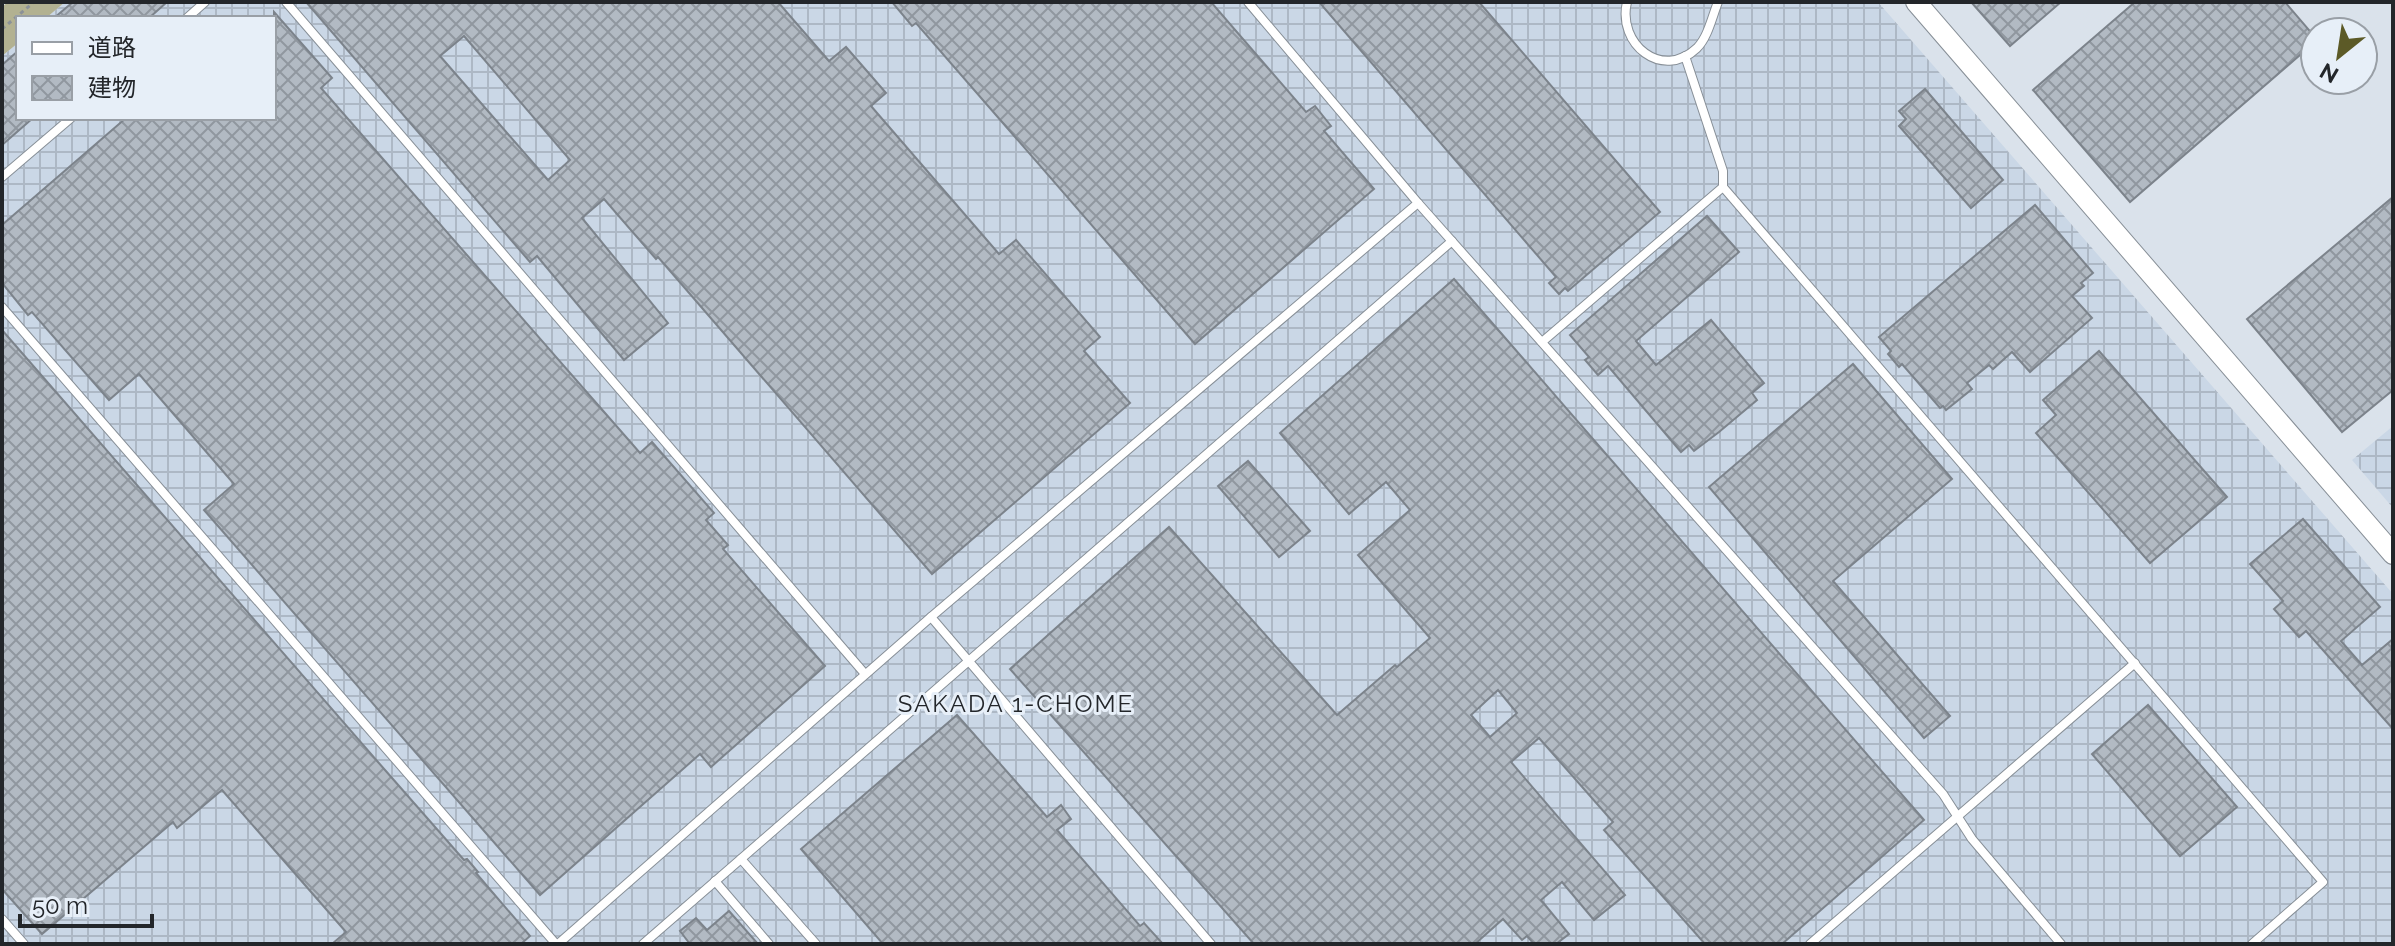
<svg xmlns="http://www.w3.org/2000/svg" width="2395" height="946" font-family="Raleway,'Noto Sans JP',sans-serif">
	<defs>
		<pattern id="industrial-grid" width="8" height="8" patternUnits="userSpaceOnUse" patternTransform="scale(2)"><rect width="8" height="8" fill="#cad7e6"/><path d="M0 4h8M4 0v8" fill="none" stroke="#adb8c5"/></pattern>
		<pattern id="building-cross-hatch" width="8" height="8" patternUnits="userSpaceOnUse" patternTransform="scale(2)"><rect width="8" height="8" fill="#b2bac3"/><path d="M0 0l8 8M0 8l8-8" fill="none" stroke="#90979f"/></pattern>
	</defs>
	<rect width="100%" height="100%" fill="#dae2eb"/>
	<g fill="url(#industrial-grid)">
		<polygon points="65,2 1878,2 2393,594 2393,944 2,944 2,56 18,43 18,118 274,118 274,18 46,18"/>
		<polygon points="2393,426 2393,508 2352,460"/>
	</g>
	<polygon fill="#b2b191" points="8,2 65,2 46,18 18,18 18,43 2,56 2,7"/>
	<g fill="url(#building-cross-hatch)" stroke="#7c838b" stroke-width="2" fill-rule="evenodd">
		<polygon points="73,2 167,2 149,18 54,18"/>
		<path d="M 306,2 L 778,2 L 829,61 L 846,47 L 886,93 L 871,106 L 999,254 L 1016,240 L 1100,337 L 1084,351 L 1130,403 L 932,574 L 658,257 L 656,259 L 604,199 L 582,218 L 668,323 L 624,360 L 537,256 L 530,262 ZM 464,36 L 570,160 L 548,180 L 440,56 Z"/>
		<polygon points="892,2 1211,2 1306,112 1315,106 1331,126 1324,131 1374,189 1195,344 916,23 912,26"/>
		<polygon points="1319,2 1479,2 1660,212 1568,291 1565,288 1559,294 1549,283 1556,277"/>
		<polygon points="1971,2 2061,2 2010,46"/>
		<polygon points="2135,2 2285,2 2315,37 2315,42 2130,202 2033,90"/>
		<polygon points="274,12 332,78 321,88 640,453 652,442 714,513 706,520 728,545 723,549 825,666 711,767 700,754 540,895 204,510 234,484 139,374 109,400 32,312 28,315 2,283 2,225 126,118 274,118"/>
		<polygon points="18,51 18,118 33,118 2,145 2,65"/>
		<polygon points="1925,89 2003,180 1971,208 1899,126 1906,119 1899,111"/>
		<polygon points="2393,197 2393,390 2342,432 2247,319"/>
		<polygon points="2035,205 2093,273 2081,283 2084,286 2072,296 2092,318 2030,372 2012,352 1993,369 1989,365 1967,383 1972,389 1961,398 1946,410 1943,406 1940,408 1902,364 1899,367 1888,354 1891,351 1879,337"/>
		<polygon points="1707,216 1739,252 1636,341 1656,365 1711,320 1764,383 1752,393 1757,400 1719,432 1694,451 1689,445 1681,452 1608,366 1598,375 1585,360 1589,357 1570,335"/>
		<path d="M 1454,279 L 1924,820 L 1782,944 L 1705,944 L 1604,830 L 1613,822 L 1539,738 L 1511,762 L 1625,895 L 1594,920 L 1562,882 L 1541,900 L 1569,934 L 1556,944 L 1534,944 L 1527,936 L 1522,940 L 1503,919 L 1475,944 L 1254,944 L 1010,669 L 1169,527 L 1337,715 L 1395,665 L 1397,667 L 1430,638 L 1358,555 L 1410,510 L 1386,482 L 1349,514 L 1280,433 ZM 1498,690 L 1517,713 L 1490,737 L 1471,715 Z"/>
		<polygon points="2,330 385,770 464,860 467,859 478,872 476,873 530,936 521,944 332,944 346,932 222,790 177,828 173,822 42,934 2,889"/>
		<polygon points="2099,351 2227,497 2150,563 2036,433 2056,415 2043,400"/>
		<polygon points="1853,364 1952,479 1833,581 1950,716 1924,738 1709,487"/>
		<polygon points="1248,461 1310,531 1279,557 1218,486"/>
		<polygon points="2303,519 2380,607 2341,641 2362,665 2393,639 2393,729 2306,631 2299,637 2274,609 2283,601 2250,564"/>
		<polygon points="2148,705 2237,807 2180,856 2092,754"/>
		<polygon points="957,715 1047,817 1061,805 1071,819 1057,830 1140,926 1144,923 1163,944 883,944 801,849"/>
		<polygon points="729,911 758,944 690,944 680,931 696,918 707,930"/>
	</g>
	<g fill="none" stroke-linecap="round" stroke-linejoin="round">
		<defs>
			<g id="service">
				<polyline points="286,2 865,674"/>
				<polyline points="1248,2 1418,203 1943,794 1972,839 2061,944"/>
				<path d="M 1627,2 C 1617,44 1662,81 1697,48 C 1708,37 1712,17 1718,2"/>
				<polyline points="187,18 205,2"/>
				<polyline points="1685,56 1723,171 1723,187 2323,882 2252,944"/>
				<polyline points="2,177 71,118"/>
				<polyline points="2,307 556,944"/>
				<polyline points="1542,342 1723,187"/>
				<polyline points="931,617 1211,944"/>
				<polyline points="741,859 816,944"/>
				<polyline points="715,881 769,944"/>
				<polyline points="2,919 24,944"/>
				<polyline points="558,944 931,617 1418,203"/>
				<polyline points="643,944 1452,241"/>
				<polyline points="1810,944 2135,663"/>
			</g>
			<polyline id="tertiary" points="1916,2 2393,554"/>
		</defs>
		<use href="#service" stroke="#878f97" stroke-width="10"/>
		<use href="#tertiary" stroke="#878f97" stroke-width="22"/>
		<polyline stroke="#8b9198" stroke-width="3" stroke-dasharray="4 4" stroke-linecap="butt" points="2,29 34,2"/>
		<use href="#service" stroke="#fff" stroke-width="8"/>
		<use href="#tertiary" stroke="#fff" stroke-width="20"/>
	</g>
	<g text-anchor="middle" stroke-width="6" stroke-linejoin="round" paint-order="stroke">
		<g font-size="24" letter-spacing="2" fill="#23262a" stroke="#e7eff8">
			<text x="1016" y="712">SAKADA 1-CHOME</text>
		</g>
	</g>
	<rect width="2395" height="946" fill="none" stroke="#23262a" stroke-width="8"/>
	<rect x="16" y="16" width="260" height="104" fill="#e7eff8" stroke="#999fa6" stroke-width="2"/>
	<rect x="32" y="42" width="40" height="12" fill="#ffffff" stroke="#999fa6" stroke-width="2"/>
	<text x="88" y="56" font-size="24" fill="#23262a">道路</text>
	<rect x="32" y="76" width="40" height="24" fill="url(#building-cross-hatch)" stroke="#999fa6" stroke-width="2"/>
	<text x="88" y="96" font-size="24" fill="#23262a">建物</text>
	<g transform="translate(2339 56) rotate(210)"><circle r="38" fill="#e7eff8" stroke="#999fa6" stroke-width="2"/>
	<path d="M0-6L14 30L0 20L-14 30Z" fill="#5c5a27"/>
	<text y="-12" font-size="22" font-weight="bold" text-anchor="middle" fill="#23262a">N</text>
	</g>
	<path d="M20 914v12h132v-12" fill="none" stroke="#23262a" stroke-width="4"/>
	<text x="32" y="914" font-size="24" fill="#23262a" stroke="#e7eff8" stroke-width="6" paint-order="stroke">50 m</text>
</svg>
